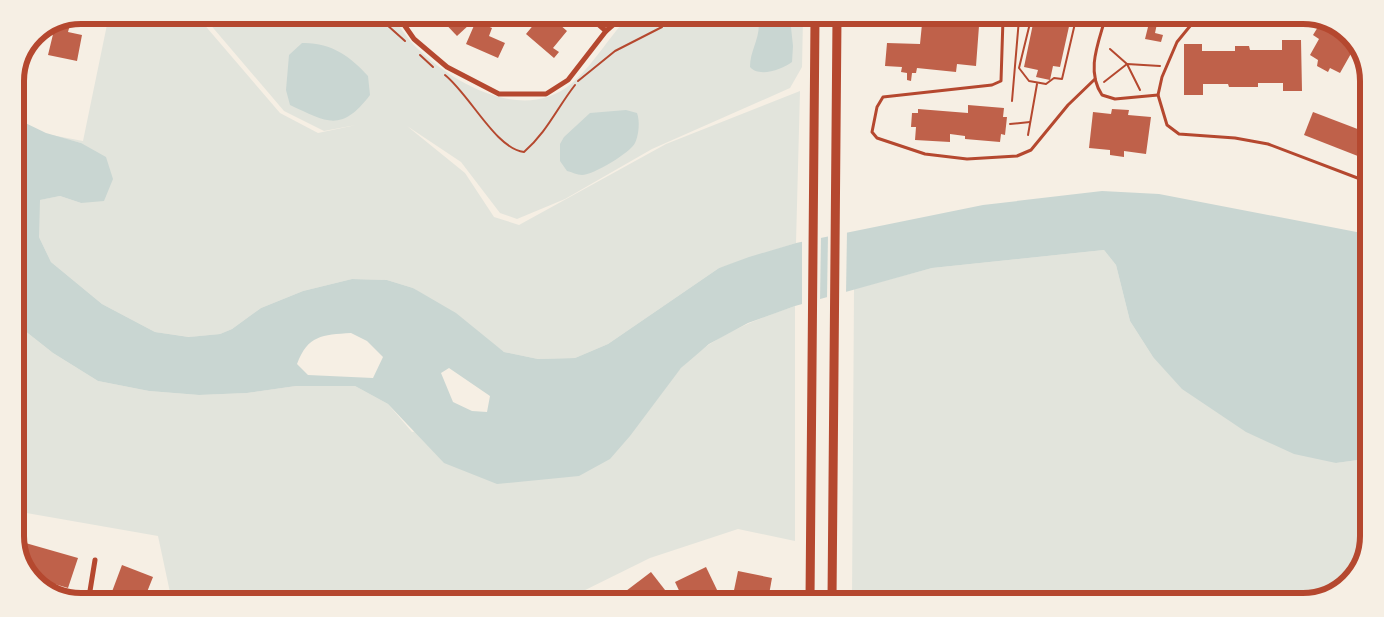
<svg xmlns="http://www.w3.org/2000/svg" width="1384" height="617" font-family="Barlow,sans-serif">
	<rect width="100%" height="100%" fill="#f6efe4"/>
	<g fill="#e2e4dc">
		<path d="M 109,15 L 196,15 L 280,113 L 318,133 L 356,125 L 324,131 L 284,111 L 203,16 L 392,16 C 400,27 408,40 418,49 C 456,85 524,123 571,84 C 591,68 609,37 628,17 L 803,18 L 802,67 L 790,88 L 652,149 L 565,199 L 517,219 L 500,213 L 461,162 L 407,126 L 465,173 L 494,217 L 519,225 L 666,144 L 800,91 L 796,243 L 719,268 L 608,344 L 575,358 L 538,359 L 504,352 L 413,288 L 387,280 L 352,279 L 303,291 L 261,308 L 232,329 L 220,334 L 190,337 L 155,332 L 102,304 L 51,262 L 39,237 L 39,200 L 60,196 L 81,203 L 81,143 L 46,134 L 83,141 Z"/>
		<polygon points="1104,250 1116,265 1130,321 1153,357 1336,463 1365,459 1364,562 1340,591 1304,602 852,600 854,289 932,268"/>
		<path d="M 795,306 L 795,541 L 738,529 L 650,558 L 567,599 L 171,597 L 158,536 L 15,511 L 15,323 L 53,353 L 98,381 L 149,391 L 199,395 L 247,393 L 296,386 L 355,386 L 388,404 L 412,432 L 657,399 C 665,389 672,377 681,368 C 711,336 755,320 795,306 Z"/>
	</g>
	<g fill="#c9d6d2" fill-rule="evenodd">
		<path d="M 758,18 L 790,18 L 793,46 L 792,62 C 783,69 759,78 750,67 C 750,49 762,36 758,18 Z"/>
		<path d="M 302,43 C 330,42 350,56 368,76 L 370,95 C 341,133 327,122 290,105 L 286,90 L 289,55 Z"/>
		<path d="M 626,110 L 637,113 C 640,121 639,135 635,143 C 630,153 593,175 582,175 C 577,175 572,172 567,171 L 560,161 L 560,144 L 564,137 L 590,113 Z"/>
		<path d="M 15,118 L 46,133 L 81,143 L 106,157 L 113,179 L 104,201 L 81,203 L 60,196 L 40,200 L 39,237 L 51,262 L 102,304 L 155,332 L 189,337 L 220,334 L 232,329 L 261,308 L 303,291 L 352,279 L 387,280 L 413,288 L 456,313 L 504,352 L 538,359 L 575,358 L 608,344 L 719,268 L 749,257 L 796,243 L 983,205 L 1102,191 L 1159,194 L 1367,234 L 1365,459 L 1336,463 L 1294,454 L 1246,432 L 1182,389 L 1153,357 L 1130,321 L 1116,265 L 1104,250 L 932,268 L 795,306 L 748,323 L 709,344 L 681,368 L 630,436 L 610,459 L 579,476 L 497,484 L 444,463 L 388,404 L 355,386 L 296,386 L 247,393 L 199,395 L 149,391 L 98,381 L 53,353 L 15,323 ZM 351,333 L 367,341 L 383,357 L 373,378 L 308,375 L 297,364 C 308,335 322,335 351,333 ZM 449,368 L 490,396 L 487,412 L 472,411 L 453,402 L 441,373 Z"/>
	</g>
	<g fill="#f6efe4">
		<polygon points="847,230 846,294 827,299 828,234"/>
		<polygon points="821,235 820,301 802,307 802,239"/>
	</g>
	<g fill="#bf614a">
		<polygon points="438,16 463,17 470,24 457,36"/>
		<polygon points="540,17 551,17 567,31 553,48 559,52 554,58 526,34"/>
		<polygon points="918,18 982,19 981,26 979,26 976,66 957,64 956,72 917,68 916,73 912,73 911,81 907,80 907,73 901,72 902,67 885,66 887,43 920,44 922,24 917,24"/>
		<polygon points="1034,19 1055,19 1070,22 1060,67 1053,66 1050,80 1036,77 1038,70 1024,67"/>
		<polygon points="1109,19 1125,19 1124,26 1108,23"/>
		<polygon points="1150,19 1158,19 1155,33 1163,35 1161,42 1145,39"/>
		<polygon points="67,20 71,21 68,32 82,35 77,61 48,55 55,26"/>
		<polygon points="476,21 492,28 489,36 505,43 498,58 466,44"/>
		<polygon points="1321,22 1328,25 1330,22 1357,43 1340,73 1330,68 1328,72 1317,66 1318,60 1310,55 1319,39 1313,35"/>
		<polygon points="1282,40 1301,40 1302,91 1283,91 1283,83 1258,83 1258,87 1229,87 1228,84 1203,84 1203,95 1184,95 1184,44 1202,44 1202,51 1235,51 1235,46 1249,46 1250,50 1282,50"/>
		<polygon points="968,105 1004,108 1003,117 1007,117 1005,135 1001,134 1000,142 965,139 965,136 950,134 950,142 915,140 916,127 911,127 912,113 918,113 918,109 968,113"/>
		<polygon points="1112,109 1129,110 1128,115 1151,117 1146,154 1124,151 1124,157 1110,155 1110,150 1089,148 1093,112 1111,114"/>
		<polygon points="1313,112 1368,133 1368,160 1304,135"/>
		<polygon points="15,540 78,558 68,588 31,577 26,573"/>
		<polygon points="122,565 153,577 145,597 110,597"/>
		<polygon points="706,567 719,594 708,600 683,599 675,582"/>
		<polygon points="738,571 772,578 768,600 732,600"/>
		<polygon points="651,572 672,599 633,599 626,591"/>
		<polygon points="618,592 624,599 610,599"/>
	</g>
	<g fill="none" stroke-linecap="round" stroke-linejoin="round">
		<g stroke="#b5482f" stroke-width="2">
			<polyline points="371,16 386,24 405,41"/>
			<polyline points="1031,19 1019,68 1029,81 1046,84 1054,78 1062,79 1076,19"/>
			<polyline points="381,21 384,16"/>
			<polyline points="1110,49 1127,64 1140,90"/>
			<polyline points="420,55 433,67"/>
			<path d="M 445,75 C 470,95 496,149 524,152 C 547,132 557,108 575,85"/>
			<polyline points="578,81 615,51 662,27 668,17"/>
			<polyline points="1104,82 1127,64 1160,66"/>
			<polyline points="1012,101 1019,19"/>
			<polyline points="1010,124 1030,122"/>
			<polyline points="1028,135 1037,84"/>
		</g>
		<g stroke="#b5482f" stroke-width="3">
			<polyline points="1003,19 1001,81 992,85 883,97 877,107 872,132 877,138 925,154 967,159 1017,156 1031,150 1068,105 1095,79"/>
			<path d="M 1105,19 C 1098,44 1086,71 1102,95 L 1115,99 L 1158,95"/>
			<polyline points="1195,20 1177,42 1162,77 1158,95 1167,125 1179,134 1235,138 1268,144 1368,182"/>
			<polyline points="1193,25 1277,20"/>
		</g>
		<g stroke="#b5482f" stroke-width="5">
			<polyline points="398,16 414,39 447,67 499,94 546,94 568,80 606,31 622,17"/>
			<polyline points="590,17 606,31"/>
			<polyline points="89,597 95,560"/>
		</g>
		<g stroke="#b5482f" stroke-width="9">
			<polyline points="810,600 815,18"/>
			<polyline points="832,600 837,18"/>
		</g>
	</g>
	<path d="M0 0H1384V617H0ZM81 24H1303A57 57 0 0 1 1360 81V536A57 57 0 0 1 1303 593H81A57 57 0 0 1 24 536V81A57 57 0 0 1 81 24Z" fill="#f6efe4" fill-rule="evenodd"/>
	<path fill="none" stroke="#b5482f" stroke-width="6" d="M81 24H1303A57 57 0 0 1 1360 81V536A57 57 0 0 1 1303 593H81A57 57 0 0 1 24 536V81A57 57 0 0 1 81 24Z"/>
</svg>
